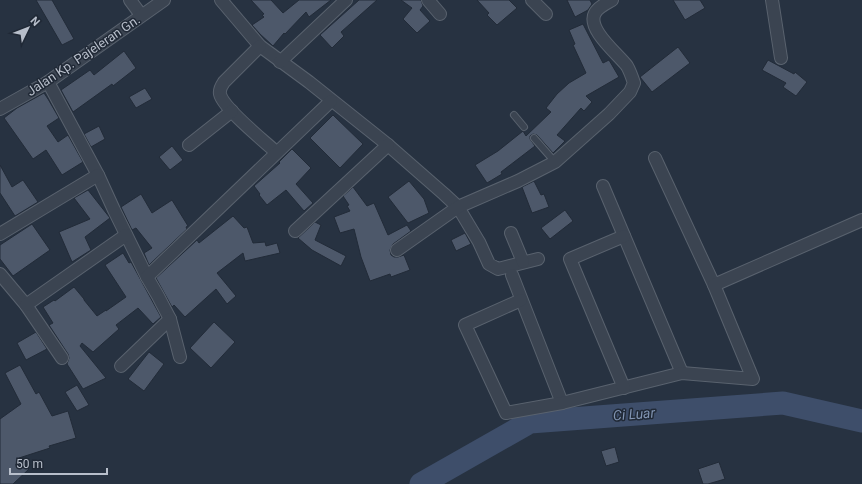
<svg xmlns="http://www.w3.org/2000/svg" width="862" height="484" font-family="Roboto,sans-serif">
	<rect width="100%" height="100%" fill="#273241"/>
	<g fill="none" stroke-linecap="round" stroke-linejoin="round">
		<polyline stroke="#3e4e6a" stroke-width="23" points="421,484 530,422 783,403 862,421"/>
	</g>
	<g fill="#4d586a" stroke="#222b38">
		<polygon points="36,0 52,0 74,39 62,45"/>
		<polygon points="251,0 271,0 283,13 299,0 331,0 309,17 306,12 285,34 284,33 273,46 260,34 252,25 264,17 262,15 264,14"/>
		<polygon points="359,0 377,0 341,32 344,36 332,48 320,35"/>
		<polygon points="401,0 421,0 423,6 420,10 430,21 417,33 403,19 412,8"/>
		<polygon points="477,0 509,0 517,8 497,25 487,15 489,13"/>
		<polygon points="567,0 590,0 592,4 588,10 575,17"/>
		<polygon points="673,0 700,0 705,8 685,20"/>
		<polygon points="583,24 603,63 609,60 619,77 586,96 592,102 584,111 581,108 557,135 565,141 553,153 537,135 533,134 530,136 530,139 535,146 501,172 502,174 487,183 475,165 498,151 523,131 526,136 551,112 546,108 557,94 569,83 586,73 573,45 575,44 569,30"/>
		<polygon points="678,47 690,63 652,92 640,77"/>
		<polygon points="124,51 136,68 113,86 112,84 73,112 61,90 90,70 94,75"/>
		<polygon points="768,60 794,74 795,72 807,82 796,96 783,87 786,83 762,70"/>
		<polygon points="145,88 152,99 136,108 129,97"/>
		<polygon points="44,93 48,99 59,118 47,126 58,142 68,135 83,162 62,175 46,150 33,159 4,118 17,108"/>
		<polygon points="333,115 363,144 340,168 310,138"/>
		<polygon points="99,126 105,139 91,147 84,134"/>
		<polygon points="172,146 183,160 170,170 159,157"/>
		<polygon points="292,149 311,168 296,184 313,203 304,211 286,190 267,205 259,195 260,194 254,186 280,163 279,162"/>
		<polygon points="0,165 12,187 23,180 38,202 15,216 0,193"/>
		<polygon points="409,181 424,199 429,213 408,223 388,197"/>
		<polygon points="534,181 541,195 544,194 549,207 532,213 522,187"/>
		<polygon points="353,187 367,206 374,203 388,235 407,225 411,231 393,244 390,250 391,255 394,257 398,257 404,255 410,270 391,277 390,274 370,281 361,257 354,229 340,233 334,217 350,211 347,206 349,205 343,196"/>
		<polygon points="88,190 110,218 85,237 91,250 72,262 59,232 90,219 74,198"/>
		<polygon points="141,194 152,213 172,200 188,226 186,227 187,229 149,265 144,253 152,248 136,228 132,230 121,207"/>
		<polygon points="565,210 573,221 550,239 541,228"/>
		<polygon points="233,216 244,228 247,227 253,243 265,242 266,246 277,243 280,253 245,261 243,253 217,273 236,296 227,304 216,289 185,317 174,305 172,307 156,278 197,240 199,243"/>
		<polygon points="315,222 321,225 315,240 346,256 341,266 312,250 298,238"/>
		<polygon points="32,224 50,250 13,276 0,259 0,245"/>
		<polygon points="465,233 471,244 456,251 451,240"/>
		<polygon points="123,253 129,263 131,262 161,317 153,324 138,308 116,325 119,329 93,352 82,343 80,346 106,378 83,389 67,364 69,358 68,354 49,325 53,323 43,307 54,300 55,301 74,287 84,299 84,300 97,316 106,310 106,311 126,297 105,265"/>
		<polygon points="214,322 235,342 211,368 190,348"/>
		<polygon points="36,332 47,349 26,360 17,343"/>
		<polygon points="149,352 164,364 144,391 128,379"/>
		<polygon points="20,365 36,394 39,392 52,416 68,411 76,438 49,446 50,448 19,458 29,469 13,484 0,484 0,419 21,404 5,373"/>
		<polygon points="77,385 89,405 77,411 65,392"/>
		<polygon points="615,447 619,462 606,466 601,451"/>
		<polygon points="719,462 725,479 708,484 703,484 698,469"/>
	</g>
	<g fill="none" stroke-linecap="round" stroke-linejoin="round">
		<defs>
			<g id="lane">
				<polyline points="514,115 524,127"/>
				<polyline points="534,138 555,162"/>
			</g>
			<g id="street">
				<polyline points="130,0 141,15"/>
				<polyline points="221,0 260,46 309,82 388,145 444,194 458,207 479,242 489,264 498,269 538,259"/>
				<polyline points="428,0 440,14"/>
				<polyline points="532,0 546,14"/>
				<polyline points="772,0 781,58"/>
				<path d="M 260,46 L 224,82 C 222,85 219,89 220,94 C 223,108 264,141 276,152"/>
				<polyline points="280,62 346,0"/>
				<polyline points="48,82 98,175 114,210 147,277"/>
				<polyline points="0,109 48,82 164,0"/>
				<polyline points="189,145 232,111"/>
				<polyline points="655,158 714,285"/>
				<polyline points="603,186 682,373"/>
				<polyline points="295,231 388,145"/>
				<polyline points="511,233 523,262"/>
				<polyline points="0,234 98,175"/>
				<path d="M 397,250 L 458,207 L 518,181 L 555,162 L 609,114 L 630,92 L 634,83 C 632,77 630,71 627,66 C 618,54 586,29 595,13 C 598,7 607,3 612,0"/>
				<polyline points="0,274 26,305 62,358"/>
				<polyline points="512,275 562,403"/>
				<polyline points="521,300 465,325 506,413 562,403 682,373 753,379 714,285 862,220"/>
				<polyline points="26,305 126,235"/>
				<polyline points="180,357 170,319 158,296 147,277 331,101"/>
				<polyline points="121,366 170,319"/>
				<polyline points="624,388 570,259 624,236"/>
			</g>
		</defs>
		<use href="#lane" stroke="#59626e" stroke-width="8"/>
		<use href="#street" stroke="#59626e" stroke-width="14"/>
		<use href="#lane" stroke="#3b4451" stroke-width="6"/>
		<use href="#street" stroke="#3b4451" stroke-width="12"/>
	</g>
	<g text-anchor="middle" stroke-width="3" stroke-linejoin="round" paint-order="stroke">
		<g font-size="13" fill="#b8bfcb" stroke="#202936">
			<text transform="translate(83 55) rotate(-34)" y="5">Jalan Kp. Pajeleran Gn.</text>
		</g>
		<g font-size="14" font-style="italic" fill="#8194b2" stroke="#202936">
			<text transform="translate(634 414) rotate(-4)" y="5">Ci Luar</text>
		</g>
	</g>
	<g transform="translate(28 28) rotate(47)" stroke="#202936" stroke-width="3" paint-order="stroke">
	<path d="M0-3L7 15L0 10L-7 15Z" fill="#b8bfcb"/>
	<text y="-6" font-size="11" font-weight="bold" text-anchor="middle" fill="#b8bfcb">N</text>
	</g>
	<path d="M10 468v6h97v-6" fill="none" stroke="#b8bfcb" stroke-width="2"/>
	<text x="16" y="468" font-size="12" fill="#b8bfcb" stroke="#202936" stroke-width="3" paint-order="stroke">50 m</text>
</svg>
